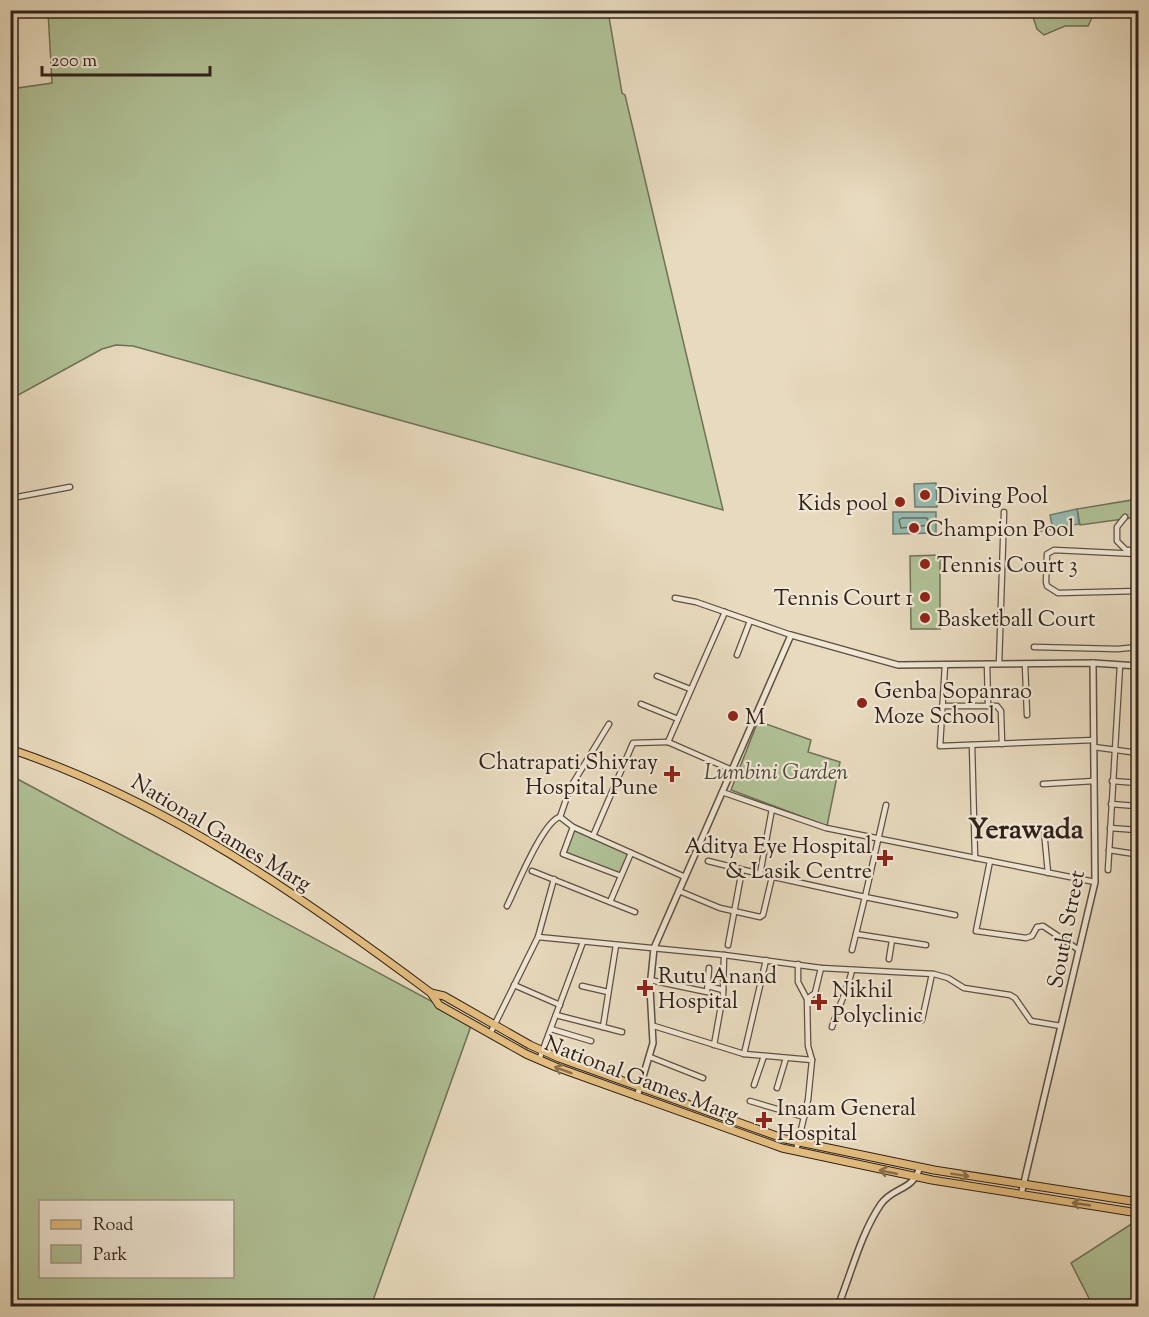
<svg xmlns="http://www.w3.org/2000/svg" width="1149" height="1317" font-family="'Sorts Mill Goudy',serif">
	<rect width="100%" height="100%" fill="#e8dabe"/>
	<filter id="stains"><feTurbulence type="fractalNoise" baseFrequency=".00333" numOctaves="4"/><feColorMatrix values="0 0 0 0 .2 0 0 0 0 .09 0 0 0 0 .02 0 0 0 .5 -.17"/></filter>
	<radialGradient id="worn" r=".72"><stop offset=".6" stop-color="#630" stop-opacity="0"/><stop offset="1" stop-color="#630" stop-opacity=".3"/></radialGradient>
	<g fill="#b0c196" stroke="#707158" stroke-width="1.5" fill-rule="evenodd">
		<polygon points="48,11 608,11 622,93 625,95 723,510 133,346 116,345 102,349 11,399 11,89 52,83"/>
		<polygon points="1031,11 1031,10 1095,11 1088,26 1065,26 1044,35 1037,29"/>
		<polygon points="1138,499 1138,517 1080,525 1077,509"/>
		<polygon points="940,555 940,629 911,629 910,556"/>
		<polygon points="758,721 811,740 808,752 840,762 827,826 731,790"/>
		<path d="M 10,775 L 472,1023 L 371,1306 L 11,1306 ZM 40,1202 L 232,1202 L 232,1276 L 40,1276 Z"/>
		<polygon points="573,827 631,853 621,876 564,854"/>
		<polygon points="1136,1221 1138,1221 1138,1306 1093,1306 1071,1263"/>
	</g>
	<g fill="#97bbb1" stroke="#6e7d75" stroke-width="1.5">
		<polygon points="936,483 937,507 915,507 914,484"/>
		<polygon points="1077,509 1079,524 1041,531 1041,528 1052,525 1050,515"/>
		<polygon points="893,512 936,512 936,533 893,534"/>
	</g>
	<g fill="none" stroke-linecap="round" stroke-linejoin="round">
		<polygon stroke="#646e66" stroke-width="1.5" points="902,518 927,518 930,525 901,528 899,520"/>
		<defs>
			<g id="minor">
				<polyline points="10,62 15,60 11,10"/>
				<polyline points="12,498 70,487"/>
				<polyline points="1125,517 1117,527 1117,541 1126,550 1138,550"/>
				<polyline points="1138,554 1054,550 1047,554 1046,582 1047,586 1058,593 1138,591"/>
				<polyline points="675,598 696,602 791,635"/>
				<polyline points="1034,647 1118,649 1138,647"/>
				<polyline points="737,655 750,621"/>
				<polyline points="987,664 988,705"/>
				<polyline points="999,664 1004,512"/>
				<polyline points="1025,664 1027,715"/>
				<polyline points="945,665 940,746 1094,740"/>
				<polyline points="657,676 690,689"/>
				<polyline points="641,704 678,719"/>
				<polyline points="942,706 997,706 1001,711 1002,744"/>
				<polyline points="668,742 725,612"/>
				<polyline points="668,742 732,770"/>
				<polyline points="972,745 975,858"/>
				<polyline points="1094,747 1138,753"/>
				<polyline points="1112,781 1138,783"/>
				<polyline points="1043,784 1094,781"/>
				<polyline points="722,792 826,828 1095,882"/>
				<polyline points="1111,804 1136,806"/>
				<polyline points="772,809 760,874 865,897 886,805"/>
				<polyline points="560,817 573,827 685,877"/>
				<polyline points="573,827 563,854 621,876"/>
				<polyline points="1110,828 1137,830"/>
				<polyline points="1044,831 1048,873"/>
				<polyline points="593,836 633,743 668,742"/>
				<polyline points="1109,850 1135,854"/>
				<polyline points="708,861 760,874"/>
				<polyline points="990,861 976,931 1026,938 1032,936 1037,927 1043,926 1079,950"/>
				<polyline points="1108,870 1120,665"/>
				<polyline points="532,871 635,912"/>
				<polyline points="679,891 720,908 760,917 763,915 772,877"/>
				<polyline points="610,902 631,853"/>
				<path d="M 507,906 C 516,888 543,821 560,817 L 570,788 L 609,724"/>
				<polyline points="856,934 926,945"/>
				<polyline points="538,937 554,879"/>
				<polyline points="728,945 742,870"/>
				<polyline points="852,950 865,897 955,915"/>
				<polyline points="889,959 892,940"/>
				<polyline points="798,964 798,982 807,999 808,1046 812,1060"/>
				<polyline points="650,980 707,992 709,968"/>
				<polyline points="514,985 560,1005"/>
				<polyline points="582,986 608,992"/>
				<polyline points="708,986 723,990"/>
				<polyline points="807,999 815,993 821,968"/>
				<polyline points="556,1015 603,1027 616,945"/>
				<polyline points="922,1020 932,974"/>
				<polyline points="654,1026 744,1054 812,1060 808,1100 796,1151"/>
				<polyline points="603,1027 622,1032"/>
				<path d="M 832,1027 C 838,1007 848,990 852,970"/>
				<polyline points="551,1029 591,1041"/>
				<polyline points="490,1034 538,937 724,955 821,968 934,974 948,978 964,988 1010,995 1015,998 1031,1021 1061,1026"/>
				<polyline points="714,1045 723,995 724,955"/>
				<polyline points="744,1054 766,960"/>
				<polyline points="650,1057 703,1078"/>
				<polyline points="539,1060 583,942"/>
				<polyline points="754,1085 764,1056"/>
				<polyline points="777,1088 786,1058"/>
				<polyline points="750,1101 804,1117"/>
			</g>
			<g id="tertiary">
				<polyline points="637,1097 653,1043 650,988 654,948 791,635 898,665 1093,663 1138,666"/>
				<polyline points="1021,1195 1095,882 1093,663"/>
				<path d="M 838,1306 C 851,1274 861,1233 881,1204 C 894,1186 912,1192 920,1167"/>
			</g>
			<g id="primary">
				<path d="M 10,749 C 166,801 301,896 431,993 L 439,1005 L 526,1054 L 556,1067 L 782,1148 L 932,1180 L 1138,1213"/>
				<polyline points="431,993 444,996 530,1045 559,1058 785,1139 934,1170 1138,1202"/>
			</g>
		</defs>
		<use href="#minor" stroke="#5e4f43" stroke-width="7"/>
		<use href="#tertiary" stroke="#5e4f43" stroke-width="8"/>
		<use href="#primary" stroke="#30211a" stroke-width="9"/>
		<use href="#minor" stroke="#f0e7d5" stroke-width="4.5"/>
		<use href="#tertiary" stroke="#f0e7d5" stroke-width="5"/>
		<use href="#primary" stroke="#e4bd7f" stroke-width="7"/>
	</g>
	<defs><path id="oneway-shaft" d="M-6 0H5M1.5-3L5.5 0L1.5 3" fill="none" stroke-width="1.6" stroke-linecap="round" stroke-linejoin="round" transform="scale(1.5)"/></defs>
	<g stroke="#8a6f4c">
		<use href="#oneway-shaft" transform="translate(563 1070) rotate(-159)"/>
		<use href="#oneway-shaft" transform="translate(888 1172) rotate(-169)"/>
		<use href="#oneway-shaft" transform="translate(960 1175) rotate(9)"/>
		<use href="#oneway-shaft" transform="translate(1081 1204) rotate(-172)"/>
	</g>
	<g fill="#8f2418" stroke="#f0e7d5" stroke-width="2">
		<circle cx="925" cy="495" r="6"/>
		<circle cx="900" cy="502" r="6"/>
		<circle cx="914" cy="528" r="6"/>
		<circle cx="925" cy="564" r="6"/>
		<circle cx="925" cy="597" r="6"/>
		<circle cx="925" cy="618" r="6"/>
		<circle cx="862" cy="703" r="6"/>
		<circle cx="733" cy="716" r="6"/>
		<path d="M669 765h6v6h6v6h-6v6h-6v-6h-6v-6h6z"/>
		<path d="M882 849h6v6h6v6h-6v6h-6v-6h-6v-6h6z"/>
		<path d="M642 979h6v6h6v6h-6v6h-6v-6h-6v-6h6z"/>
		<path d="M816 993h6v6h6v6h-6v6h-6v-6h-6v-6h6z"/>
		<path d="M761 1111h6v6h6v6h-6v6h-6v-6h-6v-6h6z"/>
	</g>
	<g text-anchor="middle" stroke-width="4.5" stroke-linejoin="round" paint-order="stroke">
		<g font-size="22" fill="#30211a" stroke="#f0e7d5" text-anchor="start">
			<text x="937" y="503">Diving Pool</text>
			<text x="888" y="510" text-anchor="end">Kids pool</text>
			<text x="926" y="536">Champion Pool</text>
			<text x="937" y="572">Tennis Court 3</text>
			<text x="913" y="605" text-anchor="end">Tennis Court 1</text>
			<text x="937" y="626">Basketball Court</text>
			<text x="874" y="698">Genba Sopanrao<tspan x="874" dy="25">Moze School</tspan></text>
			<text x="745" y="724">M</text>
			<text x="658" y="769" text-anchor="end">Chatrapati Shivray<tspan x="658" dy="25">Hospital Pune</tspan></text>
			<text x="872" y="853" text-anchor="end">Aditya Eye Hospital<tspan x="872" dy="25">&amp; Lasik Centre</tspan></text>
			<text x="658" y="983">Rutu Anand<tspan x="658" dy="25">Hospital</tspan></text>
			<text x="832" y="997">Nikhil<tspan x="832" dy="25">Polyclinic</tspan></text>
			<text x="777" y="1115">Inaam General<tspan x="777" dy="25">Hospital</tspan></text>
		</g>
		<g font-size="22" font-style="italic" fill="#504939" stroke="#f0e7d5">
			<text x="776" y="779">Lumbini Garden</text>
		</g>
		<g font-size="22" fill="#30211a" stroke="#f0e7d5">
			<text transform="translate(222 832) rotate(31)" y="8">National Games Marg</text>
			<text transform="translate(1065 929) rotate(-79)" y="8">South Street</text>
			<text transform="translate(642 1078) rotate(21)" y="8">National Games Marg</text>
		</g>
		<g font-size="28" font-weight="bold" fill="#30211a" stroke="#f0e7d5">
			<text x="1026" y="838">Yerawada</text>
		</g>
	</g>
	<rect width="1149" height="1317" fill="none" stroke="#e8dabe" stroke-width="36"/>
	<rect x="12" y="12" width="1125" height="1293" fill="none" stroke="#30211a" stroke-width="3"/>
	<rect x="18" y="18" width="1113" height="1281" fill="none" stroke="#30211a" stroke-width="1.5"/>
	<rect x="39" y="1200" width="195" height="78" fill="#f0e7d5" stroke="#a3988a" stroke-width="1.5"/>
	<rect x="51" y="1220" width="30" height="9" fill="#e4bd7f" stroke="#a3988a" stroke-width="1.5"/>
	<text x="93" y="1230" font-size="18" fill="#30211a">Road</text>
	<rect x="51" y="1245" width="30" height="18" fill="#b0c196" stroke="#a3988a" stroke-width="1.5"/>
	<text x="93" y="1260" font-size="18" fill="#30211a">Park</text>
	<path d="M42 66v9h168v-9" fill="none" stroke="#30211a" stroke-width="3"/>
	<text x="51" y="66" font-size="18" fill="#30211a" stroke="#f0e7d5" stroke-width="4.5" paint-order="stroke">200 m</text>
	<rect width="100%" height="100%" filter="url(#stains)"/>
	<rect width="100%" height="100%" fill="url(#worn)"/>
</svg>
